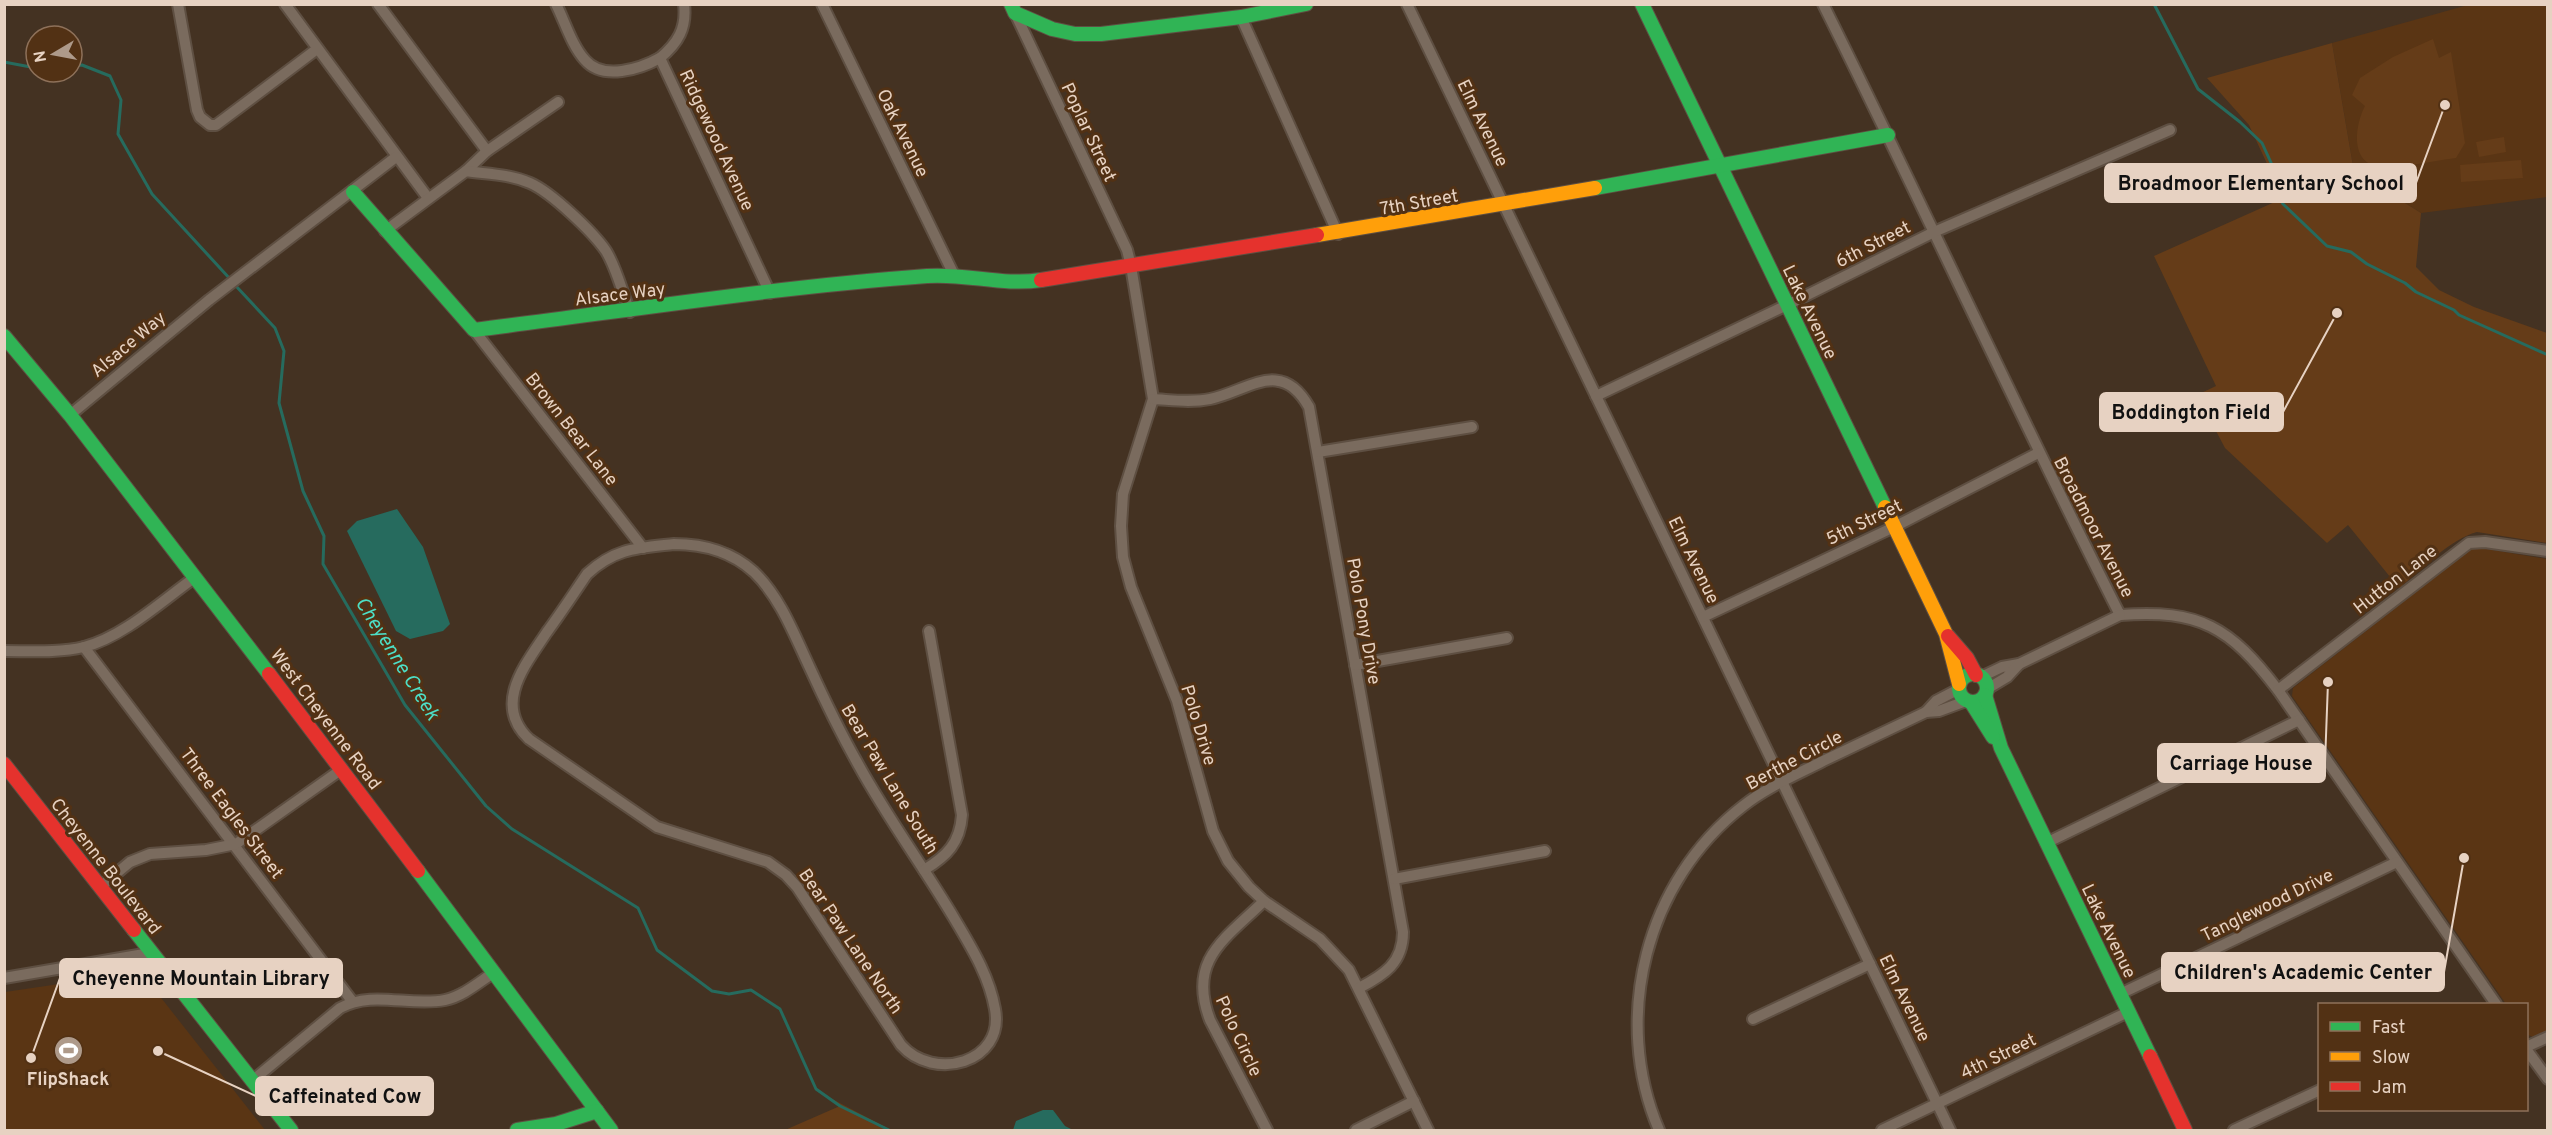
<svg xmlns="http://www.w3.org/2000/svg" width="2552" height="1135" font-family="Overpass,sans-serif">
	<rect width="100%" height="100%" fill="#443222"/>
	<g fill="#5a3514">
		<polygon points="2468,5 2547,5 2547,197 2421,213 2370,181 2353,166 2332,43"/>
		<polygon points="2474,547 2547,559 2547,1032 2535,1038 2526,1034 2526,1004 2506,1004 2292,696 2293,688"/>
		<polygon points="134,973 162,999 265,1130 5,1130 5,992"/>
	</g>
	<g fill="#653c18">
		<path d="M 2433,39 L 2439,58 L 2451,52 L 2465,143 L 2456,158 C 2437,160 2399,169 2381,167 C 2349,164 2355,125 2365,106 L 2352,95 L 2360,78 L 2393,57 Z"/>
		<path d="M 2332,43 L 2353,166 L 2370,181 L 2421,213 L 2416,267 L 2439,290 L 2474,307 L 2547,333 L 2547,543 L 2477,532 C 2450,539 2421,570 2399,588 L 2348,525 L 2327,543 L 2225,448 L 2197,395 L 2216,386 L 2154,256 L 2277,201 L 2270,170 L 2249,125 L 2207,78 Z"/>
		<polygon points="2504,137 2506,152 2479,157 2476,142"/>
		<polygon points="2521,160 2523,178 2461,182 2460,165"/>
		<polygon points="815,1090 891,1130 785,1130 840,1106"/>
	</g>
	<g fill="#266b5e">
		<polygon points="397,509 423,547 450,624 443,631 410,639 396,631 347,531 357,521"/>
		<polygon points="1043,1110 1053,1110 1065,1126 1073,1130 1013,1130 1016,1121"/>
	</g>
	<g fill="none" stroke-linecap="round" stroke-linejoin="round">
		<g stroke="#266b5e" stroke-width="3">
			<polyline points="2154,4 2198,89 2240,122 2262,143 2273,167 2277,193 2283,204 2327,246 2351,252 2367,264 2405,283 2416,292 2454,310 2459,315 2548,355"/>
			<polyline points="4,62 36,68"/>
			<polyline points="72,66 82,65 110,76 121,100 118,134 152,194 231,280"/>
			<polyline points="235,285 275,328 284,351 279,403 303,491 324,536 323,564 405,705 486,806 512,829 638,908 657,950 712,991 729,994 751,990 780,1009 816,1089 840,1106 889,1130"/>
		</g>
		<defs>
			<g id="street">
				<polyline points="178,4 197,110 200,117 210,125 216,125 317,49"/>
				<polyline points="285,4 428,198"/>
				<polyline points="378,4 487,151"/>
				<path d="M 556,4 C 565,22 572,46 585,60 C 603,81 640,69 660,58"/>
				<path d="M 684,4 C 687,28 678,43 660,58 L 770,293"/>
				<polyline points="822,4 954,275"/>
				<polyline points="1407,4 1950,1130"/>
				<path d="M 1823,4 C 1924,207 2018,413 2120,615 C 2200,609 2230,627 2278,690 L 2496,1004"/>
				<polyline points="1015,13 1127,250 1131,266 1153,399 1123,494 1121,526 1123,557 1131,587 1177,701 1213,831 1228,861 1249,887 1264,901 1320,939 1349,970 1428,1130"/>
				<polyline points="1241,17 1338,234"/>
				<polyline points="466,171 487,151 558,102"/>
				<path d="M 385,231 L 466,171 C 487,174 510,174 530,183 C 551,192 593,232 606,251 C 617,269 622,292 630,312"/>
				<polyline points="474,330 643,548"/>
				<polyline points="1596,396 1787,305 1934,232 2170,130"/>
				<path d="M 1153,399 C 1172,400 1191,403 1210,399 C 1248,391 1281,357 1309,407 L 1403,932 C 1403,963 1384,975 1359,988"/>
				<polyline points="70,415 209,300 396,157"/>
				<polyline points="1318,452 1472,427"/>
				<path d="M 674,544 C 704,544 732,552 754,572 C 780,597 794,634 809,666 C 824,699 840,732 858,764 C 887,817 923,866 954,918 C 971,947 989,975 995,1009 C 1005,1063 934,1082 901,1045 L 797,887 L 786,875 L 768,862 L 657,827 L 529,739 C 492,704 526,664 547,632 C 561,613 574,593 587,574 C 615,548 638,548 674,544 Z"/>
				<polyline points="1703,617 1894,527 2038,453"/>
				<polyline points="84,647 352,1001"/>
				<path d="M 4,651 C 31,651 58,653 84,647 C 123,637 162,601 194,578"/>
				<polyline points="1355,665 1507,638"/>
				<polyline points="1981,677 2002,667 2019,664 2120,615"/>
				<polyline points="1987,689 2007,677 2019,664"/>
				<polyline points="2278,690 2469,543 2485,542 2548,551"/>
				<polyline points="1926,712 1939,711 1966,701"/>
				<polyline points="2046,843 2299,720"/>
				<path d="M 924,870 C 947,856 960,843 962,815 L 929,631"/>
				<polyline points="1394,879 1545,851"/>
				<polyline points="100,887 130,862 150,854 206,850 236,844 342,769"/>
				<path d="M 1264,901 C 1225,939 1187,960 1210,1020 L 1267,1130"/>
				<polyline points="4,978 150,953"/>
				<polyline points="2120,994 2397,862"/>
				<polyline points="1753,1019 1870,964"/>
				<polyline points="2526,1047 2548,1037"/>
				<polyline points="2526,1049 2548,1079"/>
				<path d="M 252,1081 L 340,1008 C 372,990 410,1007 445,1000 C 463,996 478,983 493,973"/>
				<polyline points="1356,1130 1414,1101"/>
				<path d="M 1659,1130 C 1611,1018 1646,881 1743,806 C 1767,787 1796,775 1823,761 C 1857,745 1892,728 1926,712 L 1936,701 L 1959,689"/>
				<polyline points="1882,1130 2128,1012"/>
				<polyline points="2234,1130 2320,1090"/>
			</g>
			<g id="fast">
				<polyline points="1011,4 1015,13 1052,29 1075,34 1101,34 1241,17 1306,4"/>
				<polyline points="1642,4 1885,507"/>
				<polyline points="1595,188 1888,135"/>
				<path d="M 353,192 L 474,330 C 625,311 776,287 927,276 C 966,273 1003,286 1041,280"/>
				<polyline points="4,336 70,415 269,674"/>
				<circle cx="1973" cy="688" r="14"/>
				<polyline points="1985,695 2001,748 2150,1056"/>
				<polyline points="1971,702 1993,737"/>
				<polyline points="418,871 611,1130"/>
				<polyline points="134,930 291,1130"/>
				<polyline points="517,1130 556,1124 597,1111"/>
			</g>
			<g id="slow">
				<polyline points="1317,235 1595,188"/>
				<polyline points="1885,507 1946,634 1959,684"/>
			</g>
			<g id="jam">
				<polyline points="1041,280 1317,235"/>
				<polyline points="1948,636 1967,658 1976,675"/>
				<polyline points="269,674 418,871"/>
				<polyline points="4,764 134,930"/>
				<polyline points="2150,1056 2185,1130"/>
			</g>
		</defs>
		<use href="#street" stroke="#5e4f42" stroke-width="14"/>
		<use href="#fast" stroke="#5e4f42" stroke-width="16"/>
		<use href="#slow" stroke="#5e4f42" stroke-width="16"/>
		<use href="#jam" stroke="#5e4f42" stroke-width="16"/>
		<use href="#street" stroke="#7a6b5e" stroke-width="10"/>
		<use href="#fast" stroke="#30b455" stroke-width="14"/>
		<use href="#slow" stroke="#ff9f0a" stroke-width="14"/>
		<use href="#jam" stroke="#e5322d" stroke-width="14"/>
	</g>
	<defs>
		<symbol id="stadium-disc" viewBox="-11 -11 22 22"><circle r="9.5" fill="#ae9a8a" stroke="#523114"/><path d="M0-5a6.5 5 0 1 0 0 10a6.5 5 0 1 0 0-10ZM-3.5-1.8h7v3.6h-7Z" fill="#fff"/></symbol>
	</defs>
	<g fill-rule="evenodd">
		<use href="#stadium-disc" x="52" y="1034" width="33" height="33"/>
	</g>
	<g text-anchor="middle" stroke-width="6" stroke-linejoin="round" paint-order="stroke">
		<g font-size="18" fill="#e7d2c2" stroke="#523114">
			<text transform="translate(1483 123) rotate(64)" y="6">Elm Avenue</text>
			<text transform="translate(1089 132) rotate(65)" y="6">Poplar Street</text>
			<text transform="translate(903 133) rotate(64)" y="6">Oak Avenue</text>
			<text transform="translate(717 140) rotate(65)" y="6">Ridgewood Avenue</text>
			<text transform="translate(1419 202) rotate(-10)" y="6">7th Street</text>
			<text transform="translate(1873 244) rotate(-27)" y="6">6th Street</text>
			<text transform="translate(620 294) rotate(-7)" y="6">Alsace Way</text>
			<text transform="translate(1810 312) rotate(64)" y="6">Lake Avenue</text>
			<text transform="translate(128 344) rotate(-40)" y="6">Alsace Way</text>
			<text transform="translate(572 429) rotate(52)" y="6">Brown Bear Lane</text>
			<text transform="translate(1864 522) rotate(-26)" y="6">5th Street</text>
			<text transform="translate(2094 527) rotate(63)" y="6">Broadmoor Avenue</text>
			<text transform="translate(1694 560) rotate(64)" y="6">Elm Avenue</text>
			<text transform="translate(2395 579) rotate(-38)" y="6">Hutton Lane</text>
			<text transform="translate(1364 621) rotate(80)" y="6">Polo Pony Drive</text>
			<text transform="translate(326 719) rotate(53)" y="6">West Cheyenne Road</text>
			<text transform="translate(1199 725) rotate(73)" y="6">Polo Drive</text>
			<text transform="translate(1794 760) rotate(-28)" y="6">Berthe Circle</text>
			<text transform="translate(890 779) rotate(59)" y="6">Bear Paw Lane South</text>
			<text transform="translate(232 813) rotate(53)" y="6">Three Eagles Street</text>
			<text transform="translate(106 866) rotate(52)" y="6">Cheyenne Boulevard</text>
			<text transform="translate(2267 905) rotate(-26)" y="6">Tanglewood Drive</text>
			<text transform="translate(2109 931) rotate(64)" y="6">Lake Avenue</text>
			<text transform="translate(851 941) rotate(56)" y="6">Bear Paw Lane North</text>
			<text transform="translate(1905 998) rotate(64)" y="6">Elm Avenue</text>
			<text transform="translate(1239 1036) rotate(65)" y="6">Polo Circle</text>
			<text transform="translate(1998 1056) rotate(-26)" y="6">4th Street</text>
		</g>
		<g font-size="18" font-weight="bold" fill="#e7d2c2" stroke="#523114">
			<text x="68" y="1085">FlipShack</text>
		</g>
		<g font-size="20" font-style="italic" fill="#4ddec6" stroke="#523114">
			<text transform="translate(398 658) rotate(58)" y="7">Cheyenne Creek</text>
		</g>
	</g>
	<path fill="none" stroke="#e7d2c2" stroke-width="2" d="M2445 105L2416 183M2337 313L2283 412M2328 682L2325 763M2464 858L2444 972M31 1058L60 978M158 1051L256 1096"/>
	<g fill="#e7d2c2" stroke="#523114" stroke-width="2">
		<circle cx="2445" cy="105" r="6"/>
		<circle cx="2337" cy="313" r="6"/>
		<circle cx="2328" cy="682" r="6"/>
		<circle cx="2464" cy="858" r="6"/>
		<circle cx="31" cy="1058" r="6"/>
		<circle cx="158" cy="1051" r="6"/>
	</g>
	<g fill="#e7d2c2" stroke="#e7d2c2" stroke-width="2">
		<rect x="2105" y="164" width="311" height="38" rx="6"/>
		<rect x="2100" y="393" width="183" height="38" rx="6"/>
		<rect x="2158" y="744" width="167" height="38" rx="6"/>
		<rect x="2162" y="953" width="282" height="38" rx="6"/>
		<rect x="60" y="959" width="282" height="38" rx="6"/>
		<rect x="256" y="1077" width="177" height="38" rx="6"/>
	</g>
	<g font-size="20" text-anchor="middle" font-weight="bold" fill="#111">
		<text x="2261" y="190">Broadmoor Elementary School</text>
		<text x="2191" y="419">Boddington Field</text>
		<text x="2241" y="770">Carriage House</text>
		<text x="2303" y="979">Children's Academic Center</text>
		<text x="201" y="985">Cheyenne Mountain Library</text>
		<text x="345" y="1103">Caffeinated Cow</text>
	</g>
	<rect width="2552" height="1135" fill="none" stroke="#e7d2c2" stroke-width="12"/>
	<rect x="2318" y="1003" width="210" height="108" fill="#523114" stroke="#8e715a" stroke-width="1.5"/>
	<rect x="2330" y="1022" width="30" height="9" fill="#30b455" stroke="#8e715a" stroke-width="1.5"/>
	<text x="2372" y="1033" font-size="18" fill="#e7d2c2">Fast</text>
	<rect x="2330" y="1052" width="30" height="9" fill="#ff9f0a" stroke="#8e715a" stroke-width="1.5"/>
	<text x="2372" y="1063" font-size="18" fill="#e7d2c2">Slow</text>
	<rect x="2330" y="1082" width="30" height="9" fill="#e5322d" stroke="#8e715a" stroke-width="1.5"/>
	<text x="2372" y="1093" font-size="18" fill="#e7d2c2">Jam</text>
	<g transform="translate(54 54) rotate(260)"><circle r="28" fill="#523114" stroke="#8e715a" stroke-width="1.5"/>
	<path d="M0-4.5L10 22L0 15L-10 22Z" fill="#ae9a8a"/>
	<text y="-9" font-size="16" font-weight="bold" text-anchor="middle" fill="#e7d2c2">N</text>
	</g>
</svg>
